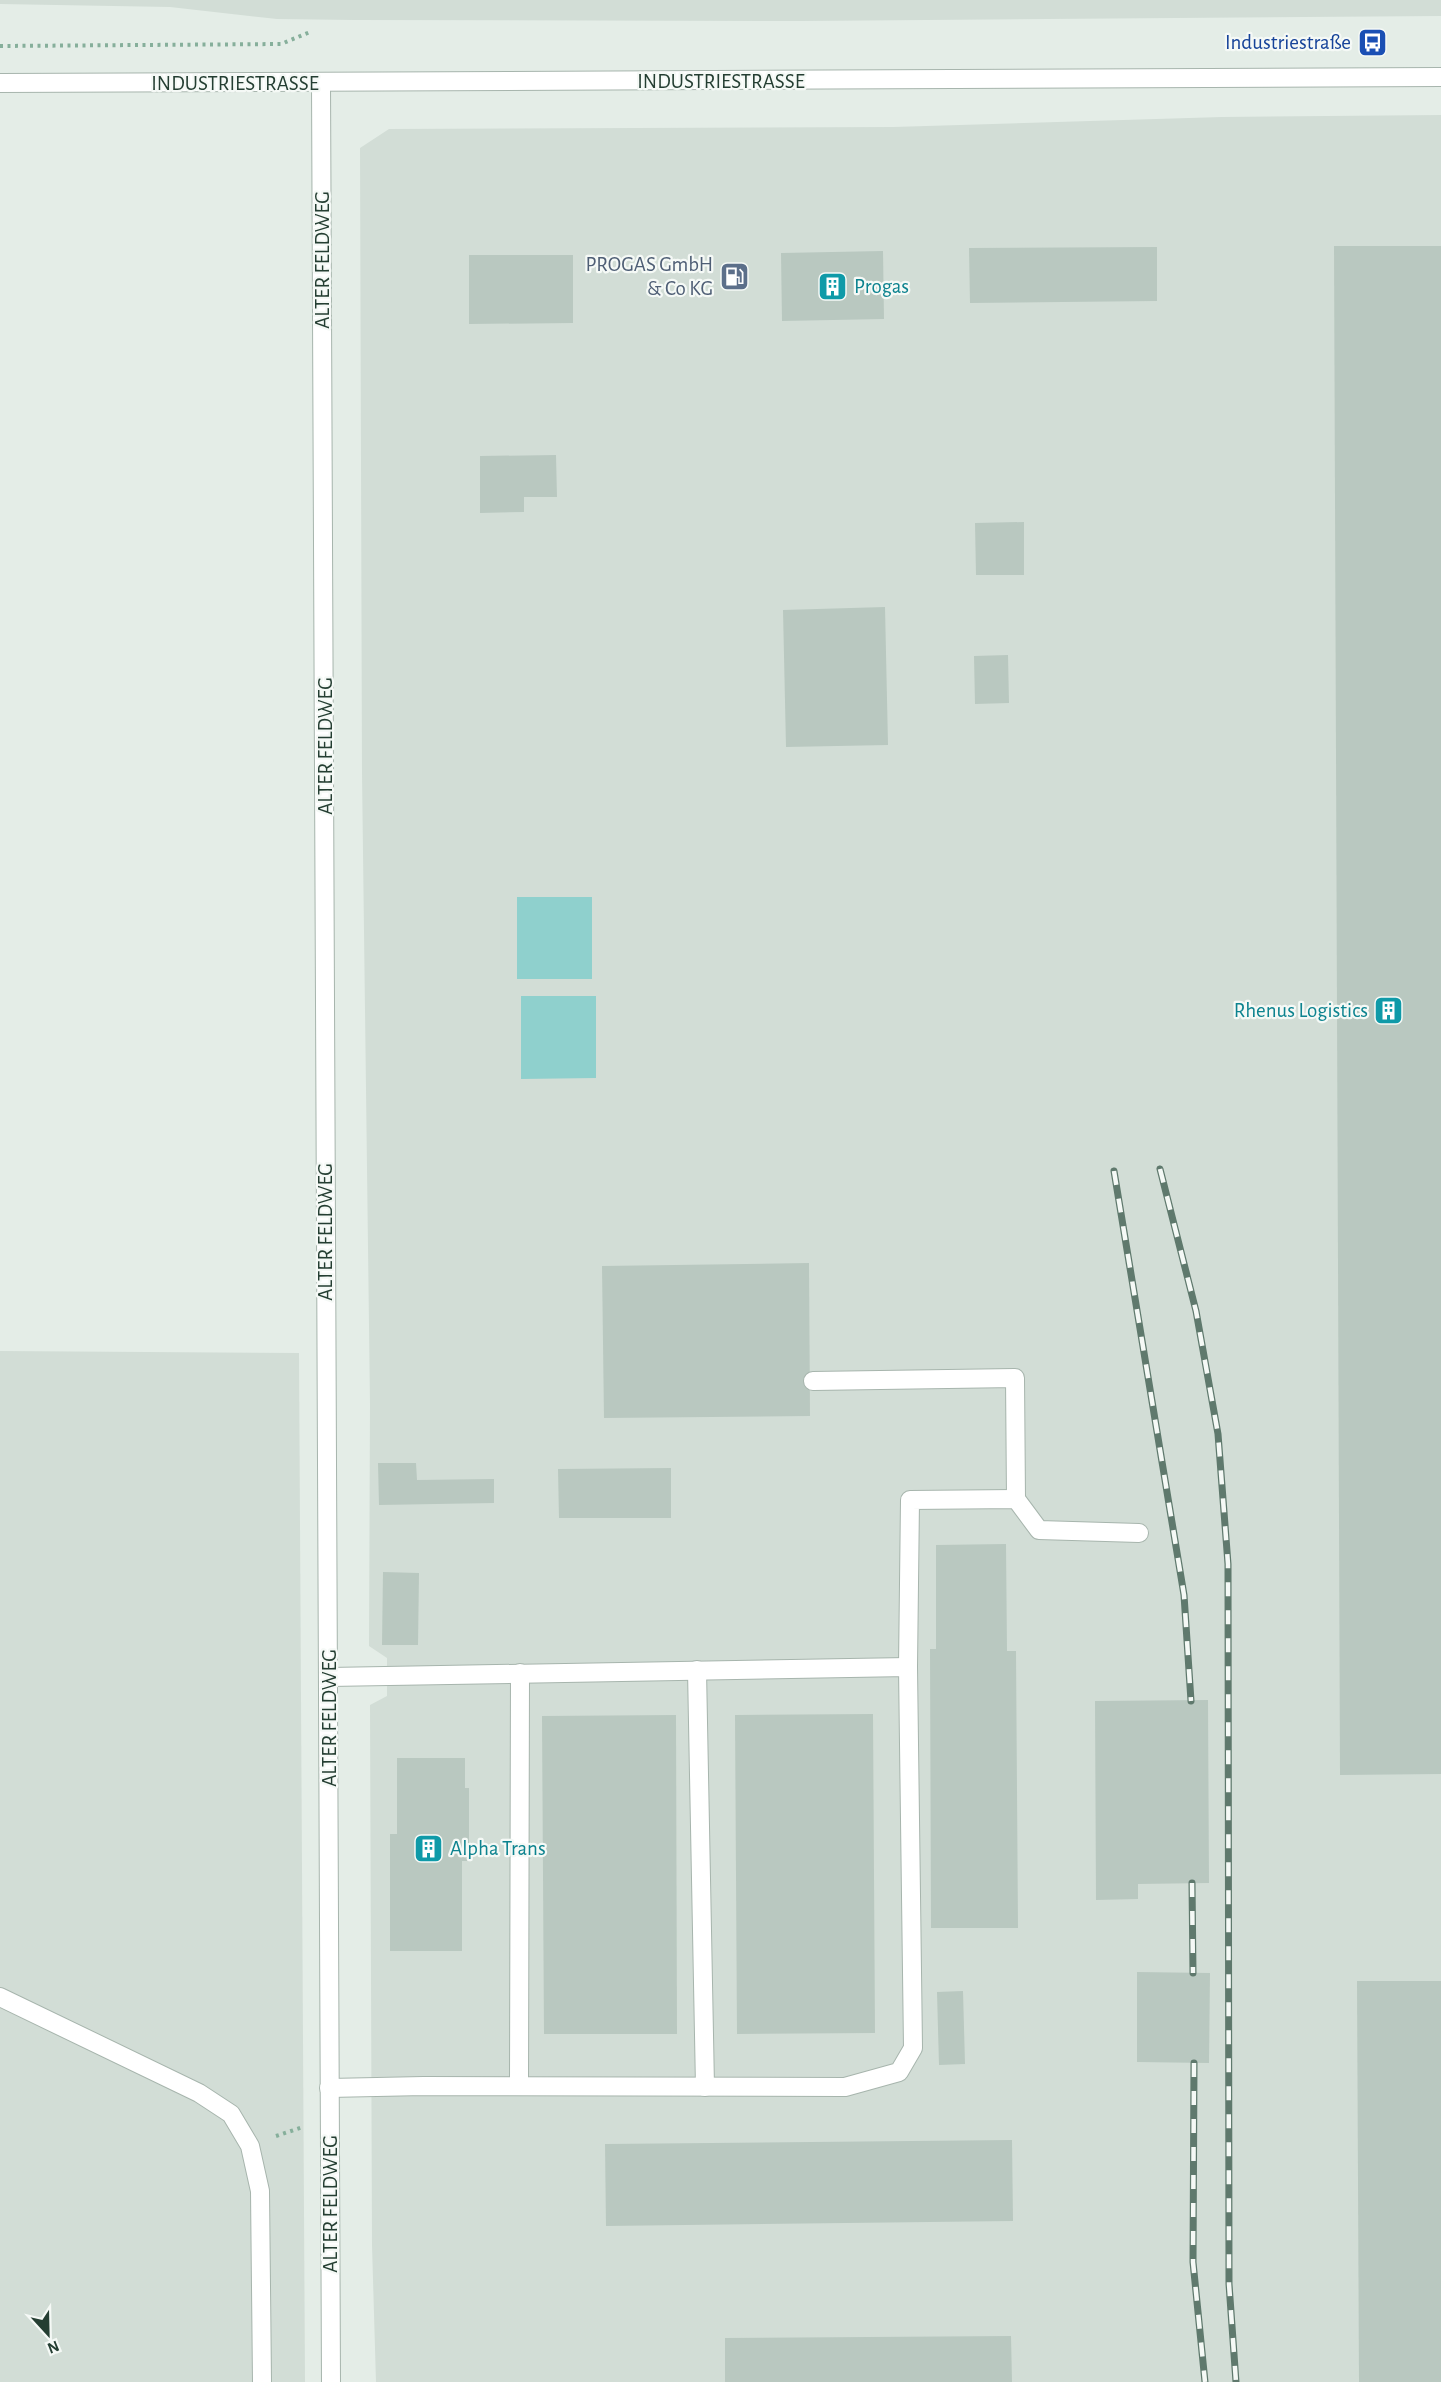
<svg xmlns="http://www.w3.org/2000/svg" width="1441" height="2382" font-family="'Alegreya Sans',sans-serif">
	<rect width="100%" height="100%" fill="#e4ede7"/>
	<g fill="#d2ddd6">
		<polygon points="0,0 1441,0 1441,16 802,21 354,20 277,19 170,7 0,4"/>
		<polygon points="1441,115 1441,2382 376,2382 372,2245 370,1705 387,1696 387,1658 369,1646 370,1404 362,773 360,148 389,129 893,127 1222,117"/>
		<polygon points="0,1351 299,1353 305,2382 0,2382"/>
	</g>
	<g fill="#8fd0cd">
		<rect x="517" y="897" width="75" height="82"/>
		<polygon points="521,996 596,996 596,1078 521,1079"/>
	</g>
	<g fill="#b9c8c0">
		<polygon points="1334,246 1441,246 1441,1774 1340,1775"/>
		<polygon points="1157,247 1157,301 970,303 969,248"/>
		<polygon points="883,251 884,319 782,321 781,253"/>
		<polygon points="469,255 573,255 573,323 469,324"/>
		<polygon points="556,455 557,497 524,497 524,512 480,513 480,456"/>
		<polygon points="1024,522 1024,575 976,575 975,523"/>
		<polygon points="885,607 888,745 786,747 783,610"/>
		<polygon points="1008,655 1009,703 975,704 974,656"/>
		<polygon points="809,1263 810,1416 604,1418 602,1266"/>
		<polygon points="378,1463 416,1463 417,1480 494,1479 494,1503 379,1505"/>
		<polygon points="671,1468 671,1518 559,1518 558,1469"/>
		<polygon points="1006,1544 1007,1651 1016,1651 1018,1928 931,1928 930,1649 936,1649 936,1545"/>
		<polygon points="383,1572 419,1573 418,1645 382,1645"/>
		<polygon points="1208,1700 1209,1883 1138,1884 1138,1899 1096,1900 1095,1701"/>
		<polygon points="873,1714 875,2033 737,2034 735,1715"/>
		<polygon points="676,1715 677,2034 544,2034 542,1716"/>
		<polygon points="397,1758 465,1758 465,1788 469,1788 469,1861 462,1861 462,1951 390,1951 390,1834 397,1834"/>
		<polygon points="1137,1972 1210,1973 1209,2063 1137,2062"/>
		<polygon points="1357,1981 1441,1981 1441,2382 1359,2382"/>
		<polygon points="963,1991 965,2064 939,2065 937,1992"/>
		<polygon points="1012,2140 1013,2221 606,2226 605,2144"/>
		<polygon points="1011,2336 1012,2382 725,2382 725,2338"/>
	</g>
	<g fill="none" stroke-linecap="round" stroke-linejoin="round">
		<defs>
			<g id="service">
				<polyline points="813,1381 1015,1378 1016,1499"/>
				<polyline points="908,1667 910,1500 1016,1499 1039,1530 1139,1533"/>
				<polyline points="697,1670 705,2087"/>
				<polyline points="0,1997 199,2093 231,2114 250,2146 260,2191 262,2382"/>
				<polyline points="519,2086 520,1673"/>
				<polyline points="329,2088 424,2086 845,2087 899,2072 913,2048 908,1667 329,1677"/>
			</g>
			<g id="minor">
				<polyline points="0,83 1441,77"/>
				<polyline points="321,83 331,2382"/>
			</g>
		</defs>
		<use href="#service" stroke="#a7b5ad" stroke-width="20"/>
		<use href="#minor" stroke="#a7b5ad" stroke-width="20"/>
		<g stroke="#86af9b" stroke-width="4" stroke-dasharray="3 4.5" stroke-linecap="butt">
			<polyline points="0,46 281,44 310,32"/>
			<polyline points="276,2136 303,2127"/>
		</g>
		<use href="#service" stroke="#fff" stroke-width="18"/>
		<use href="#minor" stroke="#fff" stroke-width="18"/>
		<defs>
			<g id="rail">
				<polyline points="1160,1169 1196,1311 1218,1434 1228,1564 1229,2284 1236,2382"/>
				<polyline points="1114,1171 1184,1595 1191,1701"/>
				<polyline points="1192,1883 1193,1973"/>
				<polyline points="1194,2063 1193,2262 1205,2382"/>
			</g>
		</defs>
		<use href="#rail" stroke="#5f796d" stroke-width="7"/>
		<use href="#rail" stroke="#f5f9f6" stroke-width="4.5" stroke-dasharray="14" stroke-linecap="butt"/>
	</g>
	<defs>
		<symbol id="bus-square" viewBox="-11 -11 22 22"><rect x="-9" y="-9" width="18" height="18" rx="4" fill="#1a4fb4" stroke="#f5f9f6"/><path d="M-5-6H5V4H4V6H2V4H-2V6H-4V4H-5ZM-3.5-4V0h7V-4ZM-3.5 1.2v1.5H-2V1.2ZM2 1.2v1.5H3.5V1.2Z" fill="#fff"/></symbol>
		<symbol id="fuel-square" viewBox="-11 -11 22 22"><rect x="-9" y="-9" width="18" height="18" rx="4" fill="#5c6f8a" stroke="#f5f9f6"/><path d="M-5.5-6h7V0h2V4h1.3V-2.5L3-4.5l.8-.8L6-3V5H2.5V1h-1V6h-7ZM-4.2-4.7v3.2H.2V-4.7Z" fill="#fff"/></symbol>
		<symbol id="building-square" viewBox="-11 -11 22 22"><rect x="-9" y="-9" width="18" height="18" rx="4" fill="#0f9aa8" stroke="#f5f9f6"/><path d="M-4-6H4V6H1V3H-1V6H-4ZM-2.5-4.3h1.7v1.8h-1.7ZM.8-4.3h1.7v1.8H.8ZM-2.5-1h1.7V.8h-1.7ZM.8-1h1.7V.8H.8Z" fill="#fff"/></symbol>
	</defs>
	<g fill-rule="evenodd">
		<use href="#bus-square" x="1356" y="26" width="33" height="33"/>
		<use href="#fuel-square" x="718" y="260" width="33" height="33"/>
		<use href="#building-square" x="816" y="270" width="33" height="33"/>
		<use href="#building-square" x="1372" y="994" width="33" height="33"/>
		<use href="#building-square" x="412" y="1832" width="33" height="33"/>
	</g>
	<g text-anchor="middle" stroke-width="4.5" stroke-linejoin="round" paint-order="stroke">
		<g font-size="21" fill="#164399" stroke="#f5f9f6" text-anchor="end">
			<text x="1351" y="49">Industriestraße</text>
		</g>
		<g font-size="21" fill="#243e32" stroke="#f5f9f6">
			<text x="721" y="88">INDUSTRIESTRASSE</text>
			<text x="235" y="90">INDUSTRIESTRASSE</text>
			<text transform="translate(322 260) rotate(-90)" y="7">ALTER FELDWEG</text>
			<text transform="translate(325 746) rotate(-90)" y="7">ALTER FELDWEG</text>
			<text transform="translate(325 1232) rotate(-90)" y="7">ALTER FELDWEG</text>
			<text transform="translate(329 1718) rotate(-90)" y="7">ALTER FELDWEG</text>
			<text transform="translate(330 2204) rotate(-90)" y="7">ALTER FELDWEG</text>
		</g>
		<g font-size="21" fill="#4e5e75" stroke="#f5f9f6" text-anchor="end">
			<text x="713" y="271">PROGAS GmbH<tspan x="713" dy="24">&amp; Co KG</tspan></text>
		</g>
		<g font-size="21" fill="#0d838f" stroke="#f5f9f6" text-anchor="start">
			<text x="854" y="293">Progas</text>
			<text x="1368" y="1017" text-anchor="end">Rhenus Logistics</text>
			<text x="450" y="1855">Alpha Trans</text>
		</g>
	</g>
	<g transform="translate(48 2334) rotate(158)" stroke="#f5f9f6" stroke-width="4.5" paint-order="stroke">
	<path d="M0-4.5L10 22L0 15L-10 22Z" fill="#243e32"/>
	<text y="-9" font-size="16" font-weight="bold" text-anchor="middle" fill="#243e32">N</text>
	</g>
</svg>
